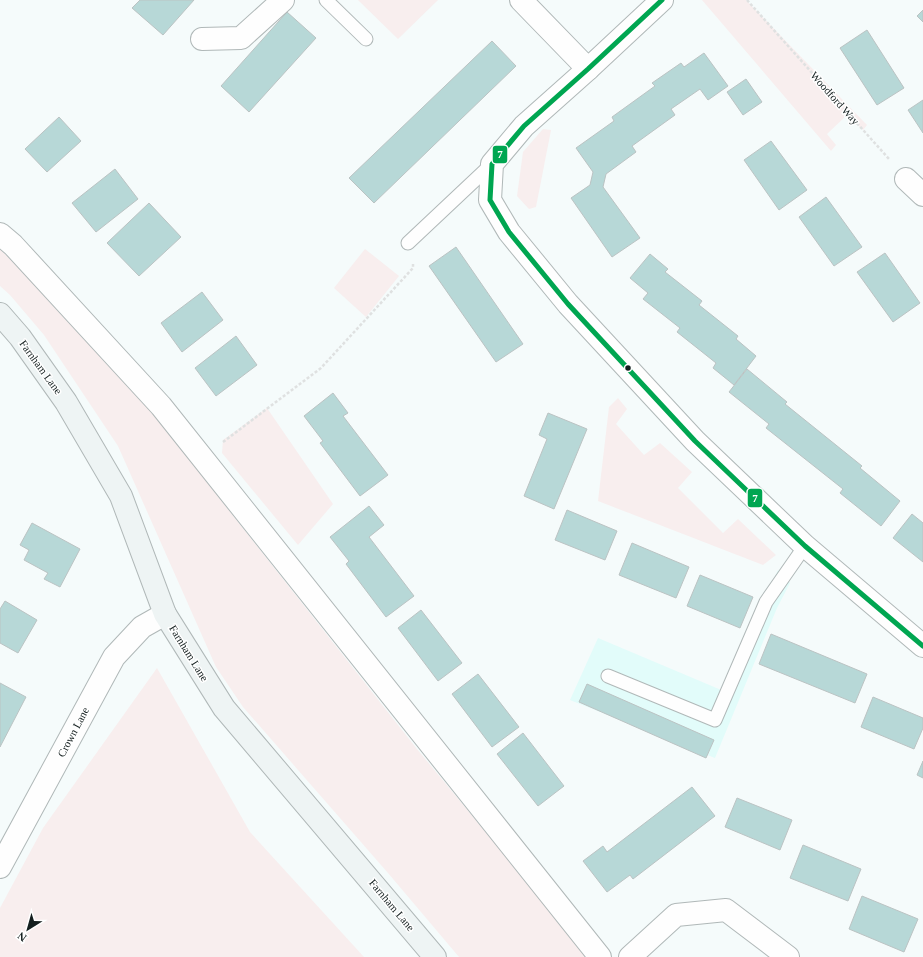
<svg xmlns="http://www.w3.org/2000/svg" width="923" height="957" font-family="'Times New Roman',serif">
	<rect width="100%" height="100%" fill="#f5fbfb"/>
	<polygon fill="#e2fcfa" points="778,570 790,583 777,608 715,758 570,700 598,638 726,692 758,612"/>
	<g fill="#f8eeee">
		<polygon points="358,0 438,0 398,39"/>
		<polygon points="702,0 746,0 867,125 863,130 847,115 827,134 836,145 831,151"/>
		<polygon points="543,129 551,130 536,207 529,209 517,196 523,152"/>
		<polygon points="0,249 70,316 147,402 231,513 417,749 589,957 459,957 388,873 243,707 216,667 118,446 44,335 10,295 0,286"/>
		<polygon points="365,249 399,276 366,317 334,288"/>
		<polygon points="618,398 627,409 616,424 644,455 660,443 692,472 678,488 723,533 738,519 776,555 763,565 598,501 609,407"/>
		<polygon points="267,408 333,504 298,545 222,453 223,440"/>
		<polygon points="157,668 250,832 364,957 0,957 0,908 43,828"/>
	</g>
	<g fill="#b7d8d7" stroke="#bbc3c3">
		<polygon points="140,0 194,0 163,35 132,8"/>
		<polygon points="923,10 923,22 917,16"/>
		<polygon points="287,12 316,38 249,112 221,86"/>
		<polygon points="867,30 904,88 877,105 840,48"/>
		<polygon points="492,41 516,66 374,203 349,178"/>
		<polygon points="704,53 728,86 708,100 700,89 671,109 675,115 632,146 636,152 606,174 603,187 640,238 612,257 571,198 590,185 593,172 576,148 614,121 612,117 655,86 652,83 681,63 684,67"/>
		<polygon points="746,79 762,102 743,115 727,92"/>
		<polygon points="923,100 923,133 908,110"/>
		<polygon points="59,117 81,141 47,172 25,149"/>
		<polygon points="771,141 807,190 779,210 744,160"/>
		<polygon points="115,169 138,199 96,232 72,203"/>
		<polygon points="826,197 862,247 834,266 799,217"/>
		<polygon points="149,203 181,237 139,276 107,243"/>
		<polygon points="456,247 523,344 496,362 429,266"/>
		<polygon points="885,253 920,303 893,322 857,272"/>
		<polygon points="650,254 668,269 665,272 702,301 699,305 738,336 736,339 756,356 734,385 713,368 716,363 677,332 680,328 643,299 648,293 630,278"/>
		<polygon points="202,292 223,320 182,352 161,323"/>
		<polygon points="236,336 257,365 216,396 195,368"/>
		<polygon points="747,369 787,402 785,404 862,466 860,468 900,501 881,526 840,493 843,489 766,428 769,424 729,392"/>
		<polygon points="333,393 348,413 343,416 388,475 360,496 320,443 323,441 304,416"/>
		<polygon points="548,413 587,429 554,509 524,496 547,439 539,435"/>
		<polygon points="369,506 384,525 369,537 414,596 386,617 346,564 349,561 330,537"/>
		<polygon points="567,510 617,531 605,560 555,540"/>
		<polygon points="912,514 923,523 923,562 893,538"/>
		<polygon points="32,523 80,549 60,587 44,579 48,573 24,560 29,550 20,545"/>
		<polygon points="632,543 689,567 676,598 619,575"/>
		<polygon points="700,575 753,597 740,628 687,606"/>
		<polygon points="5,601 37,620 18,653 0,643 0,609"/>
		<polygon points="421,610 462,663 438,681 398,628"/>
		<polygon points="771,634 867,674 855,703 759,664"/>
		<polygon points="478,674 519,727 492,747 452,694"/>
		<polygon points="0,683 26,697 0,747"/>
		<polygon points="587,684 714,740 706,758 579,702"/>
		<polygon points="873,697 923,718 923,728 914,749 861,727"/>
		<polygon points="523,733 564,786 538,806 497,754"/>
		<polygon points="923,761 923,778 917,775"/>
		<polygon points="692,787 715,816 633,879 630,875 607,892 583,861 603,846 607,852"/>
		<polygon points="737,798 792,820 780,850 725,827"/>
		<polygon points="803,845 861,869 848,901 790,878"/>
		<polygon points="862,896 918,919 904,952 849,929"/>
	</g>
	<g fill="none" stroke-linecap="round" stroke-linejoin="round">
		<defs>
			<g id="lane">
				<polyline points="326,0 366,39"/>
				<polyline points="408,243 492,164"/>
				<polyline points="608,676 715,720 766,602 805,546"/>
			</g>
			<g id="street">
				<polyline points="521,0 588,69"/>
				<polyline points="662,0 588,69 524,126 492,164 490,200 509,232 568,304 695,441 805,546 923,646"/>
				<polyline points="202,39 241,38 283,0"/>
				<polyline points="906,179 923,195"/>
				<polyline points="0,234 13,245 161,406 600,957"/>
				<polyline points="0,867 114,657 142,627 165,614"/>
				<polyline points="630,957 676,915 726,910 788,957"/>
			</g>
			<polyline id="secondary" points="0,314 20,337 66,402 121,496 165,614 224,708 435,957"/>
		</defs>
		<use href="#lane" stroke="#b0b8b8" stroke-width="15"/>
		<use href="#street" stroke="#b0b8b8" stroke-width="24"/>
		<use href="#secondary" stroke="#b0b8b8" stroke-width="24"/>
		<g stroke="#dfe1e1" stroke-width="2.5" stroke-dasharray="3 2" stroke-linecap="butt">
			<polyline points="747,0 889,159"/>
			<polyline points="223,442 321,368 413,268 413,264"/>
		</g>
		<use href="#lane" stroke="#fefefe" stroke-width="13"/>
		<use href="#street" stroke="#fefefe" stroke-width="22"/>
		<use href="#secondary" stroke="#eef4f4" stroke-width="22"/>
		<defs>
			<polyline id="bus-1" points="662,0 588,69 524,126 492,164 490,200 509,232 568,304 695,441 805,546 923,646"/>
		</defs>
		<use href="#bus-1" stroke="#fff" stroke-width="8"/>
		<use href="#bus-1" stroke="#00a651" stroke-width="5"/>
	</g>
	<circle fill="#141f1f" stroke="#fff" stroke-width="1.5" cx="628" cy="368" r="3.5"/>
	<g text-anchor="middle" stroke-width="3" stroke-linejoin="round" paint-order="stroke">
		<g font-size="11" fill="#141f1f" stroke="#fff">
			<text transform="translate(835 98) rotate(48)" y="4">Woodford Way</text>
			<text transform="translate(41 367) rotate(54)" y="4">Farnham Lane</text>
			<text transform="translate(189 653) rotate(58)" y="4">Farnham Lane</text>
			<text transform="translate(73 732) rotate(-62)" y="4">Crown Lane</text>
			<text transform="translate(392 905) rotate(50)" y="4">Farnham Lane</text>
		</g>
	</g>
	<g stroke="#fff" stroke-width="1.5">
		<rect x="492" y="145" width="16" height="19" rx="4" fill="#00a651"/>
		<rect x="747" y="488" width="16" height="20" rx="4" fill="#00a651"/>
	</g>
	<g font-size="11" text-anchor="middle" font-weight="bold" fill="#fff">
		<text x="500" y="158">7</text>
		<text x="755" y="502">7</text>
	</g>
	<g transform="translate(28 929) rotate(217)" stroke="#ffffff" stroke-width="3" paint-order="stroke">
	<path d="M0-3L7 15L0 10L-7 15Z" fill="#141f1f"/>
	<text y="-6" font-size="11" font-weight="bold" text-anchor="middle" fill="#141f1f">N</text>
	</g>
</svg>
